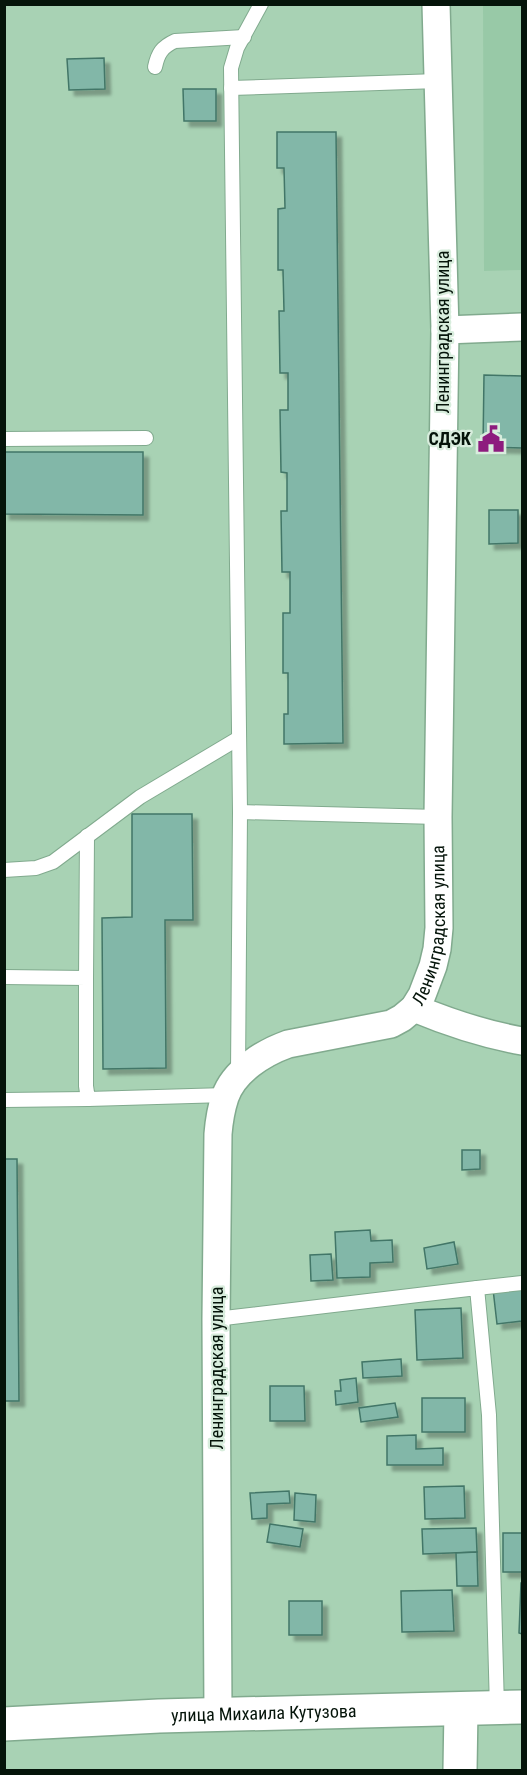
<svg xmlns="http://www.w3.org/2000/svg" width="527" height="1775" font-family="'Roboto Condensed',sans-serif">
	<defs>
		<filter id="shadow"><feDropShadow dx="5.5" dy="5.5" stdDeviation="1.5" flood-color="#0004"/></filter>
	</defs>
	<rect width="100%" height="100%" fill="#a8d2b4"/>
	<polygon fill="#98c9a7" points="483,5 522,5 522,270 484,271"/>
	<g fill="#82b7a8" stroke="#427667" stroke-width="1.5" filter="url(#shadow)">
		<polygon points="104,58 105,89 69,90 67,59"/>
		<polygon points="183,89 216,89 216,121 184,121"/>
		<polygon points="277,132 336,132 343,743 284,744 284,714 288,714 288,673 283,673 283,613 290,613 290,572 282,572 281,511 287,511 287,473 281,472 280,410 288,410 288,373 280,373 279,311 284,311 283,270 278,270 278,209 285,208 284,168 277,168"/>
		<polygon points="484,375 522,376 522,448 483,447"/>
		<polygon points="4,452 143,452 143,515 4,514"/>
		<polygon points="489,510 518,510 518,543 489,544"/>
		<polygon points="132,814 192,814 193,920 165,920 166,1068 103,1069 102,918 132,917"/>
		<polygon points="462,1150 480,1150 480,1169 462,1170"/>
		<polygon points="4,1159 17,1159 19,1401 4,1401"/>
		<polygon points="370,1230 371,1241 392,1240 393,1262 370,1263 370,1277 337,1278 335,1232"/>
		<polygon points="454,1242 458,1264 427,1269 424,1248"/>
		<polygon points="331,1254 333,1280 311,1281 310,1255"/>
		<polygon points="522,1287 522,1321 497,1324 493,1289"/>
		<polygon points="461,1308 463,1358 417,1360 415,1310"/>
		<polygon points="401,1359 402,1376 363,1378 362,1362"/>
		<polygon points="356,1378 358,1402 336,1405 335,1391 341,1391 340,1380"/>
		<polygon points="270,1386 304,1386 305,1421 270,1421"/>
		<rect x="422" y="1398" width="43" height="34"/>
		<polygon points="395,1403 398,1417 361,1422 359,1408"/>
		<polygon points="416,1435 416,1449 443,1448 443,1465 387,1465 387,1436"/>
		<polygon points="464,1486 465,1518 425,1519 424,1487"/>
		<polygon points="289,1491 290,1503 267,1504 267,1518 252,1519 250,1493"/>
		<polygon points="295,1493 316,1495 315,1522 294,1520"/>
		<polygon points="270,1524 303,1529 300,1547 267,1542"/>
		<polygon points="476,1528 477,1552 423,1554 422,1529"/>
		<rect x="503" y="1533" width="19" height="39"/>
		<polygon points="477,1552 478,1586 457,1586 456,1553"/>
		<polygon points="521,1583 522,1583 522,1634 519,1633"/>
		<polygon points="452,1590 454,1631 402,1632 401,1591"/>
		<rect x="289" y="1601" width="33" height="34"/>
	</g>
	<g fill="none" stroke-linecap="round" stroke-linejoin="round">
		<defs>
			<g id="service">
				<polyline points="261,4 237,48 231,68 240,812 438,817"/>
				<path d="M 155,67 C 158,53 162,47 175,41 L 244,37"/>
				<polyline points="231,88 438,81"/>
				<polyline points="4,439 146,438"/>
				<polyline points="4,870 36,868 53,862 140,797 239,738"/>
				<polyline points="4,977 86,978 86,1086 88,1099 226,1095"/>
				<polyline points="86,978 87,836"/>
				<polyline points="238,1074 240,812"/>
				<polyline points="4,1100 88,1099"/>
				<polyline points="477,1288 522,1283"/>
				<polyline points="216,1319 477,1288 489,1415 497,1708"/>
			</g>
			<g id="minor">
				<polyline points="445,330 522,327"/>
				<path d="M 414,1008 C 450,1023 483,1034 522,1041"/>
				<path id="s1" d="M 218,1714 L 216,1319 L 218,1134 C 219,1122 221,1109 225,1097 C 234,1071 263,1053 288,1044 L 391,1024 L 402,1018 L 414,1008 L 422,995 L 433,966 L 437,949 L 439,928 L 438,817 L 445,330 L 436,4"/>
			</g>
			<g id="tertiary">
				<path id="s2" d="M 4,1724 L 159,1716 L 522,1707"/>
				<polyline points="460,1770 461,1709"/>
			</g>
		</defs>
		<use href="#service" stroke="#81aa8e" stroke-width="16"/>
		<use href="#minor" stroke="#81aa8e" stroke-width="30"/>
		<use href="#tertiary" stroke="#81aa8e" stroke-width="36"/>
		<use href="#service" stroke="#fff" stroke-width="14"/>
		<use href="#minor" stroke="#fff" stroke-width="27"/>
		<use href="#tertiary" stroke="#fff" stroke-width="33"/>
	</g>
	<defs>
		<symbol id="civic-bare" viewBox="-9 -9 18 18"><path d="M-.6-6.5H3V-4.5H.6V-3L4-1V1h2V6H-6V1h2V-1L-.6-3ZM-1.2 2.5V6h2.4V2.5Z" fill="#8d1c7e" stroke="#d8eddd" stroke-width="2.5" paint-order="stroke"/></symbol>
	</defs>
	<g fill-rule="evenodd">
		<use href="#civic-bare" x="472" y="420" width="38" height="38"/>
	</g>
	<g text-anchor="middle" stroke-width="4.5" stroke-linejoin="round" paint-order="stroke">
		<g font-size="18" fill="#05140a" stroke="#d8eddd">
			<text transform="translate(443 332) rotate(-90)" y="6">Ленинградская улица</text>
			<text dy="6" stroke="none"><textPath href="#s1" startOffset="922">Ленинградская улица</textPath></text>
			<text transform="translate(217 1368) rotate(-90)" y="6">Ленинградская улица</text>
			<text dy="6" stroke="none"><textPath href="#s2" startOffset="260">улица Михаила Кутузова</textPath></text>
		</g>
		<g font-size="18" font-weight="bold" fill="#05140a" stroke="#d8eddd" text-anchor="end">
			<text x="471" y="445">СДЭК</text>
		</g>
	</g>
	<rect width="527" height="1775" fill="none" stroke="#05140a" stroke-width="12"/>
</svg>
